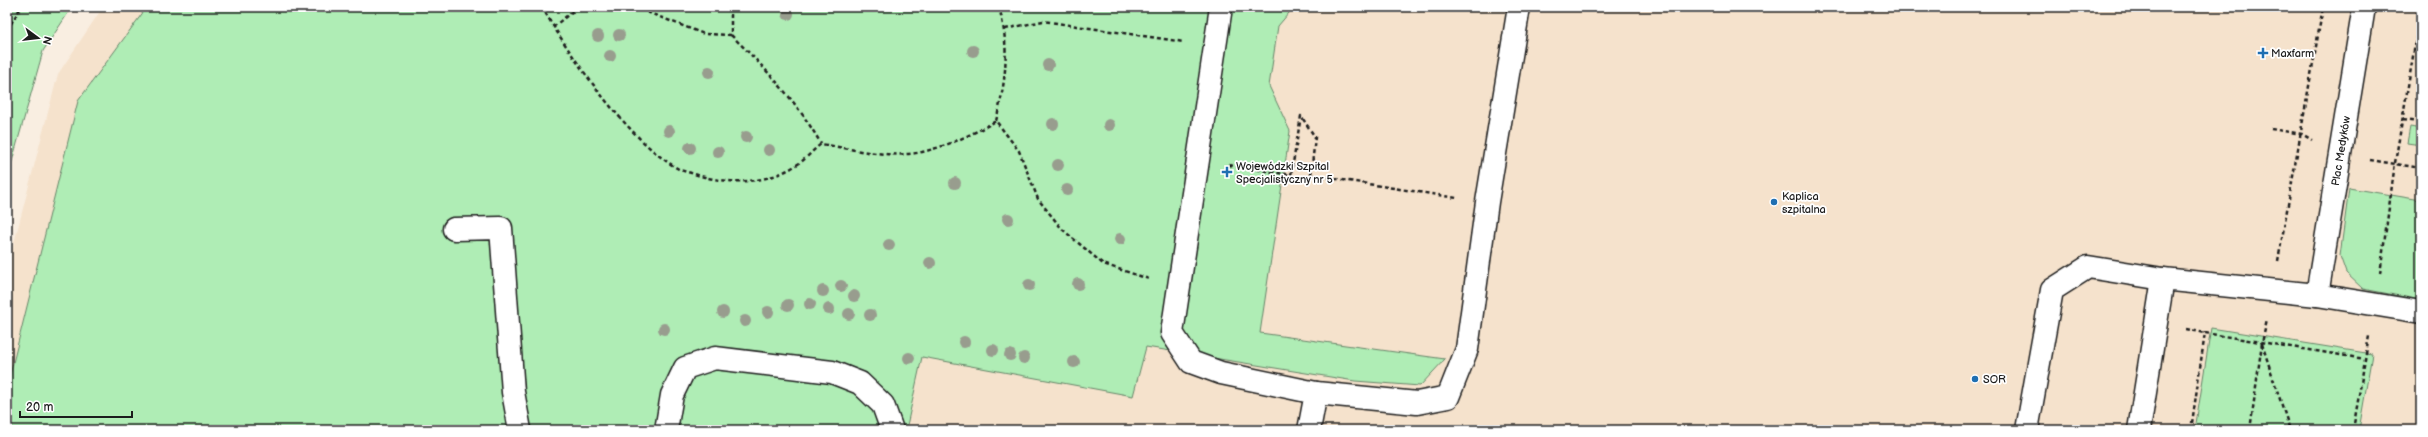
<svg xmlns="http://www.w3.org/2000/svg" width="2428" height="437" font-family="'Balsamiq Sans',sans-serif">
	<rect width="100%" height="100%" fill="#f9eee1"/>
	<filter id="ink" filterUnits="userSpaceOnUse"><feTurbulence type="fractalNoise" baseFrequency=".025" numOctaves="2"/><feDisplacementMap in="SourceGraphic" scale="8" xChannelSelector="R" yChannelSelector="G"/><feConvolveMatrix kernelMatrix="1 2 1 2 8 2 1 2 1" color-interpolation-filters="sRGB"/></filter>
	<g filter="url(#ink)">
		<polygon fill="#f5e2cc" points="103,7 2421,7 2421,430 7,430 7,270 58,74"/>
		<g fill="#afedb5" stroke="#668468">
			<polygon points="7,7 72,7 43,51 7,179"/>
			<polygon points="147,7 1294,7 1278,26 1269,86 1290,131 1260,333 1445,359 1420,386 1355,381 1146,347 1133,396 922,357 906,430 7,430 7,387 78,101"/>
			<polygon points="2410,127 2421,129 2421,145 2407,143"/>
			<polygon points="2349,188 2421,200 2421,300 2363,289 2346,273 2340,256"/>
			<polygon points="2211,328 2372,354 2359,430 2195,430"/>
		</g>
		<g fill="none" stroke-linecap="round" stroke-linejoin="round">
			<defs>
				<g id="service">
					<polyline points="1221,7 1172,333 1191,362 1221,373 1316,393 1309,430"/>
					<polyline points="454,229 501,228 513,392 520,430"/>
					<path id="s1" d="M 2317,295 L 2364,7"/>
					<polyline points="1316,393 1417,403 1448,397 1467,349 1487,202 1519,7"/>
					<polyline points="666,430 672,395 685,368 715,358 832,372 860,383 883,405 892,430"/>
					<polyline points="2027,430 2052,290 2088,267 2163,279"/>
					<polyline points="2139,430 2163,279 2317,295 2421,312"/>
				</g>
			</defs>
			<use href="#service" stroke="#1c1c1c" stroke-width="25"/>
			<g stroke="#1c1c1c" stroke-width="2.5" stroke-dasharray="4 3" stroke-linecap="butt">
				<path d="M 542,7 C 570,56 628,140 677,168 C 681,171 688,172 694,174 C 728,185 767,185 798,164 C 806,159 813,150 821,144 C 852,149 890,159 922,152 C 948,146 973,134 996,121 L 1019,151 L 1038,199 L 1062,229 L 1103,264 L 1149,279"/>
				<polyline points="634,7 704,34 731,35"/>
				<path d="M 731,7 L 731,35 C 766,69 797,101 821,144"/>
				<polyline points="1319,7 1318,11 1323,7"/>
				<polyline points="553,27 578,7"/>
				<polyline points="1005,29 1043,21 1184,42"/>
				<polyline points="7,30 21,7"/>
				<polyline points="2402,120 2421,122"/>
				<path d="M 996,121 C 1006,80 1010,48 999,7"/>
				<polyline points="2271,129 2302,134 2312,140"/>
				<polyline points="2370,160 2421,168"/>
				<polyline points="1229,165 1291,175 1301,116 1315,137 1311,175 1457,198"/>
				<polyline points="2278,261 2323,7"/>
				<polyline points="2380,274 2395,163 2421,9"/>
				<polyline points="2186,329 2205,333"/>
				<polyline points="2262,344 2290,430"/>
				<polyline points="2191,430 2205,333 2365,359"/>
				<polyline points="2250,430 2262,343 2267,320"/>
				<polyline points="2353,430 2369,336"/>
			</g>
			<use href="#service" stroke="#fff" stroke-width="22"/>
		</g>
		<g fill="#989d8e">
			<circle cx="788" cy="14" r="6"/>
			<circle cx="619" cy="35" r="6"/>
			<circle cx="598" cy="36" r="6"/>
			<circle cx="973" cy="51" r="6"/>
			<circle cx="610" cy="56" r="6"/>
			<circle cx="1048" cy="65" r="6"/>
			<circle cx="709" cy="72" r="6"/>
			<circle cx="1053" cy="124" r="6"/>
			<circle cx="1109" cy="125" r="6"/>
			<circle cx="669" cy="131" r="6"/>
			<circle cx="746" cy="137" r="6"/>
			<circle cx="690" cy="148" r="6"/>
			<circle cx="769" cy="150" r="6"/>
			<circle cx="718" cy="152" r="6"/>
			<circle cx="1058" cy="165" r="6"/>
			<circle cx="955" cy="183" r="6"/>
			<circle cx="1067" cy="190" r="6"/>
			<circle cx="1008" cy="219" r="6"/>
			<circle cx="1120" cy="239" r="6"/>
			<circle cx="889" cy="245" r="6"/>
			<circle cx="930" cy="263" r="6"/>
			<circle cx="1078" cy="284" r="6"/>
			<circle cx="1029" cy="285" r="6"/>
			<circle cx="841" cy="286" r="6"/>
			<circle cx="823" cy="291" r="6"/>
			<circle cx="854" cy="296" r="6"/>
			<circle cx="810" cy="304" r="6"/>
			<circle cx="788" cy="305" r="6"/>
			<circle cx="829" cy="309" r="6"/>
			<circle cx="723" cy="312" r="6"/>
			<circle cx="768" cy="312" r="6"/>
			<circle cx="849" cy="314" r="6"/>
			<circle cx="870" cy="315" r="6"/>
			<circle cx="745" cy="321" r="6"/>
			<circle cx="664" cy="329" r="6"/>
			<circle cx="964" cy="342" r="6"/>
			<circle cx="993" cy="350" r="6"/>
			<circle cx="1010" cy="355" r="6"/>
			<circle cx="909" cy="358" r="6"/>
			<circle cx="1024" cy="358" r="6"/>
			<circle cx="1074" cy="362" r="6"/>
		</g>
	</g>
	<g fill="#1f6fb2" stroke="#fff" stroke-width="1.5">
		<path d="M2261 47h4v4h4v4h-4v4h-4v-4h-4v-4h4z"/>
		<path d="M1225 166h4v4h4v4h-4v4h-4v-4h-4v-4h4z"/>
		<circle cx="1774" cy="202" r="4"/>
		<circle cx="1975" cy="379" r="4"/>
	</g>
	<g text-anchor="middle" stroke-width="3.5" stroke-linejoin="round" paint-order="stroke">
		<g font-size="11" fill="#1c1c1c" stroke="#fff" text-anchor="start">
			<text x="2271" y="57">Maxfarm</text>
			<text x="1236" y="170">Wojewódzki Szpital<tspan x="1236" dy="13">Specjalistyczny nr 5</tspan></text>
			<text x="1782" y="200">Kaplica<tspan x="1782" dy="13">szpitalna</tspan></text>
			<text x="1983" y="383">SOR</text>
		</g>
		<g font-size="11" fill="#1c1c1c" stroke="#fff">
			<text dy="4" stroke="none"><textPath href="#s1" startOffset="146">Plac Medyków</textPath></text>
		</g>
	</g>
	<rect width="2428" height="437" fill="none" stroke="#fff" stroke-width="24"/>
	<rect x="12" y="12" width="2404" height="413" fill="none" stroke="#1c1c1c" stroke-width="1.5" filter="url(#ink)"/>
	<g transform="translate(38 38) rotate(105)" stroke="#ffffff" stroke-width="3" paint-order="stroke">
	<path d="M0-3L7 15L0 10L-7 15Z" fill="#1c1c1c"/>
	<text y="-6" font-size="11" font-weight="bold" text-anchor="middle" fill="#1c1c1c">N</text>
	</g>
	<path d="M20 411v6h112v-6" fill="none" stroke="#1c1c1c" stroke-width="2"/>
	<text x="26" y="411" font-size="12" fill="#1c1c1c" stroke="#ffffff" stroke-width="3" paint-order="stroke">20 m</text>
</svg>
